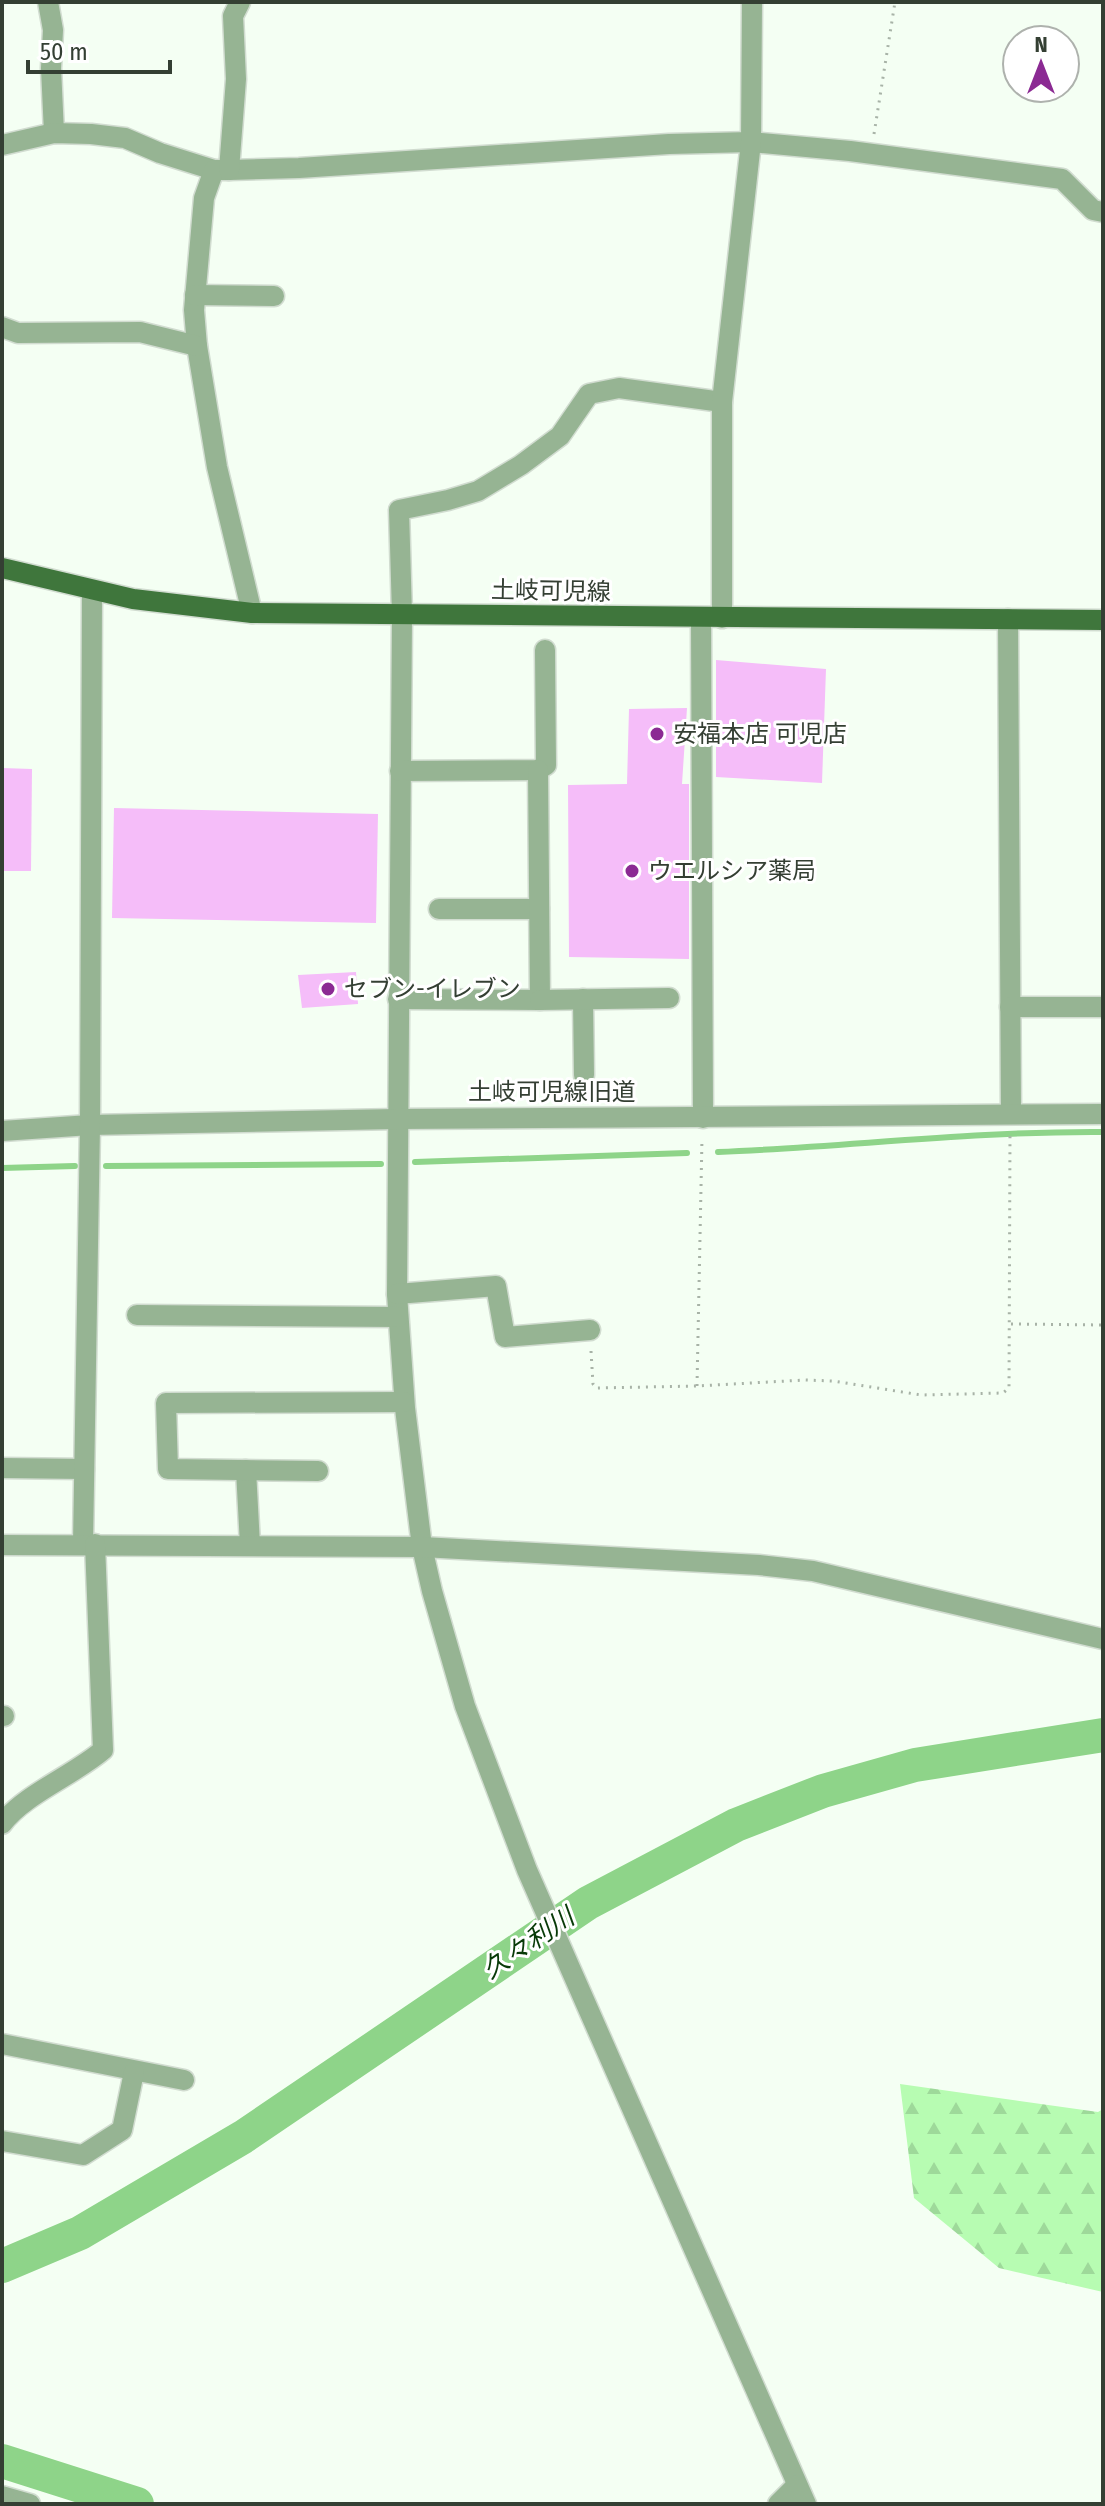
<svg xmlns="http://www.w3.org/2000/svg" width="1105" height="2506" font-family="'Fira Sans Condensed','Noto Sans JP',sans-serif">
	<defs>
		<pattern id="forest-firs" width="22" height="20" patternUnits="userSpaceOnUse" patternTransform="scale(2)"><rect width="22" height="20" fill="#b7fcb2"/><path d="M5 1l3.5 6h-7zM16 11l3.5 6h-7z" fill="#9ed99a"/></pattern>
	</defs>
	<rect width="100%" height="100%" fill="#f4fff3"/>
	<polygon fill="url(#forest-firs)" points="900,2084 1098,2112 1103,2109 1103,2292 999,2268 914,2198"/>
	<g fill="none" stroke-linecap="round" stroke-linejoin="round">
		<g stroke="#8ed489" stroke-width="6">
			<path d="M 718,1152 C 846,1147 974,1131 1103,1132"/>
			<polyline points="415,1162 687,1153"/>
			<polyline points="106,1166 381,1164"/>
			<polyline points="2,1168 75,1166"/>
		</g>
		<g stroke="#8ed489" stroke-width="34">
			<polyline points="2,2266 80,2233 243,2137 588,1903 736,1825 823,1791 915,1765 1103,1735"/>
			<polyline points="2,2461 137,2504"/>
		</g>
	</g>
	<g fill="#f5bdf9">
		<polygon points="716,660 826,669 822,783 716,777"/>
		<polygon points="687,708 682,784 689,784 689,959 569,957 568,785 627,784 629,709"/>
		<polygon points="2,768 32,769 31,871 2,871"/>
		<polygon points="114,808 378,814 376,923 112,918"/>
		<polygon points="356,972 358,1004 302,1008 298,975"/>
	</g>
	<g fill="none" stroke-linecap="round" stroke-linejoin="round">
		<defs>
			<g id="minor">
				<polyline points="48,2 53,30 51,68 54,133"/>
				<polyline points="2,145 54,133 91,134 125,138 160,153 214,170 229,170 299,168 669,144 751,142 850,151 1062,179 1093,210 1103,212"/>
				<polyline points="214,170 204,198 194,310 197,346 217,467 252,613"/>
				<polyline points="229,170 236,79 233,16 240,2"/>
				<polyline points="195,295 274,296"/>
				<polyline points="2,327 18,333 140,332 197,346"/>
				<polyline points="722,402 619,388 589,394 560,436 521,465 478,491 448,500 399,510 402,615 397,1294 405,1408 422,1547 432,1591 465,1706 527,1870 806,2504"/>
				<polyline points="701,618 703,1118"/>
				<polyline points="722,618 722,402 751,142 752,2"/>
				<polyline points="1008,619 1011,1114"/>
				<polyline points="400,771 538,770 546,765 545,650"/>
				<polyline points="439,909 539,909"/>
				<polyline points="398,999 540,1000 538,770"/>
				<polyline points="583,999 584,1075"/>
				<polyline points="540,1000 669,998"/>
				<polyline points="1010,1007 1103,1007"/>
				<polyline points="2,1131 90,1125 397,1119 1103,1114"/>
				<polyline points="397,1294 496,1286 505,1337 590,1330"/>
				<polyline points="137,1315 398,1317"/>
				<polyline points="2,1468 84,1469"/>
				<polyline points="246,1470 250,1545"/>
				<polyline points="318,1471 168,1469 166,1403 404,1402"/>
				<polyline points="83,1544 90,1125 92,590"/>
				<polyline points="2,1545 422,1547 759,1565 813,1571 1103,1639"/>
				<polyline points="2,1716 4,1716"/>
				<path d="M 2,1824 C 23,1795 74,1775 103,1750 L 95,1544"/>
				<polyline points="2,2044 184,2080"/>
				<polyline points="2,2141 83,2155 122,2130 134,2072"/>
				<polyline points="2,2496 30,2504"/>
				<polyline points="778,2504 797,2485"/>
			</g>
			<polyline id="major" points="2,568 133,599 252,613 1103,620"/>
		</defs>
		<use href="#minor" stroke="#d1dcd0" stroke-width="23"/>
		<use href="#major" stroke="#d1dcd0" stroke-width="23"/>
		<g stroke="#a8b3a7" stroke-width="3" stroke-dasharray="2 6" stroke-linecap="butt">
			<polyline points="874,134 895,2"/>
			<polyline points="1011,1324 1103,1325"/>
			<polyline points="591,1351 593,1384 596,1388 697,1386 805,1380 833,1381 921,1395 1003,1393 1009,1388 1010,1134"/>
			<polyline points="697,1386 702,1138"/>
		</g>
		<use href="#minor" stroke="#96b493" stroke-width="20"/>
		<use href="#major" stroke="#3f763c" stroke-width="20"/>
	</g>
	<g fill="#8b2a93" stroke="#fff" stroke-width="3">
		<circle cx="657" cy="734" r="8"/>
		<circle cx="632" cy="871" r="8"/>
		<circle cx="328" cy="989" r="8"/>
	</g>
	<g text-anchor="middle" stroke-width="6" stroke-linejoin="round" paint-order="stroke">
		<g font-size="24" fill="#343f33" stroke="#fff">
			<text transform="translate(551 591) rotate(1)" y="8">土岐可児線</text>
			<text x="552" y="1100">土岐可児線旧道</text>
		</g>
		<g font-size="24" fill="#343f33" stroke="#fff" text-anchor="start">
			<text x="673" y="742">安福本店 可児店</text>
			<text x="648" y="879">ウエルシア薬局</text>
			<text x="344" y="997">セブン-イレブン</text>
		</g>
		<g font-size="26" font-style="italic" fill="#083a08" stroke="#fff">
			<text transform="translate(528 1943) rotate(-34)" y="9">久々利川</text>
		</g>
	</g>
	<rect width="1105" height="2506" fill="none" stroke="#343f33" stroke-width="8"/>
	<g transform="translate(1041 64)"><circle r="38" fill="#ffffff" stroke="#aeb2ad" stroke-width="2"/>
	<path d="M0-6L14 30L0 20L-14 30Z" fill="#8b2a93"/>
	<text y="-12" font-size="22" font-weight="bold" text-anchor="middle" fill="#343f33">N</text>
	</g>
	<path d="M28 60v12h142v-12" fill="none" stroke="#343f33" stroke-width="4"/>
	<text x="40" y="60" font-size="24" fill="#343f33" stroke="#ffffff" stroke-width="6" paint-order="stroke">50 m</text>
</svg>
